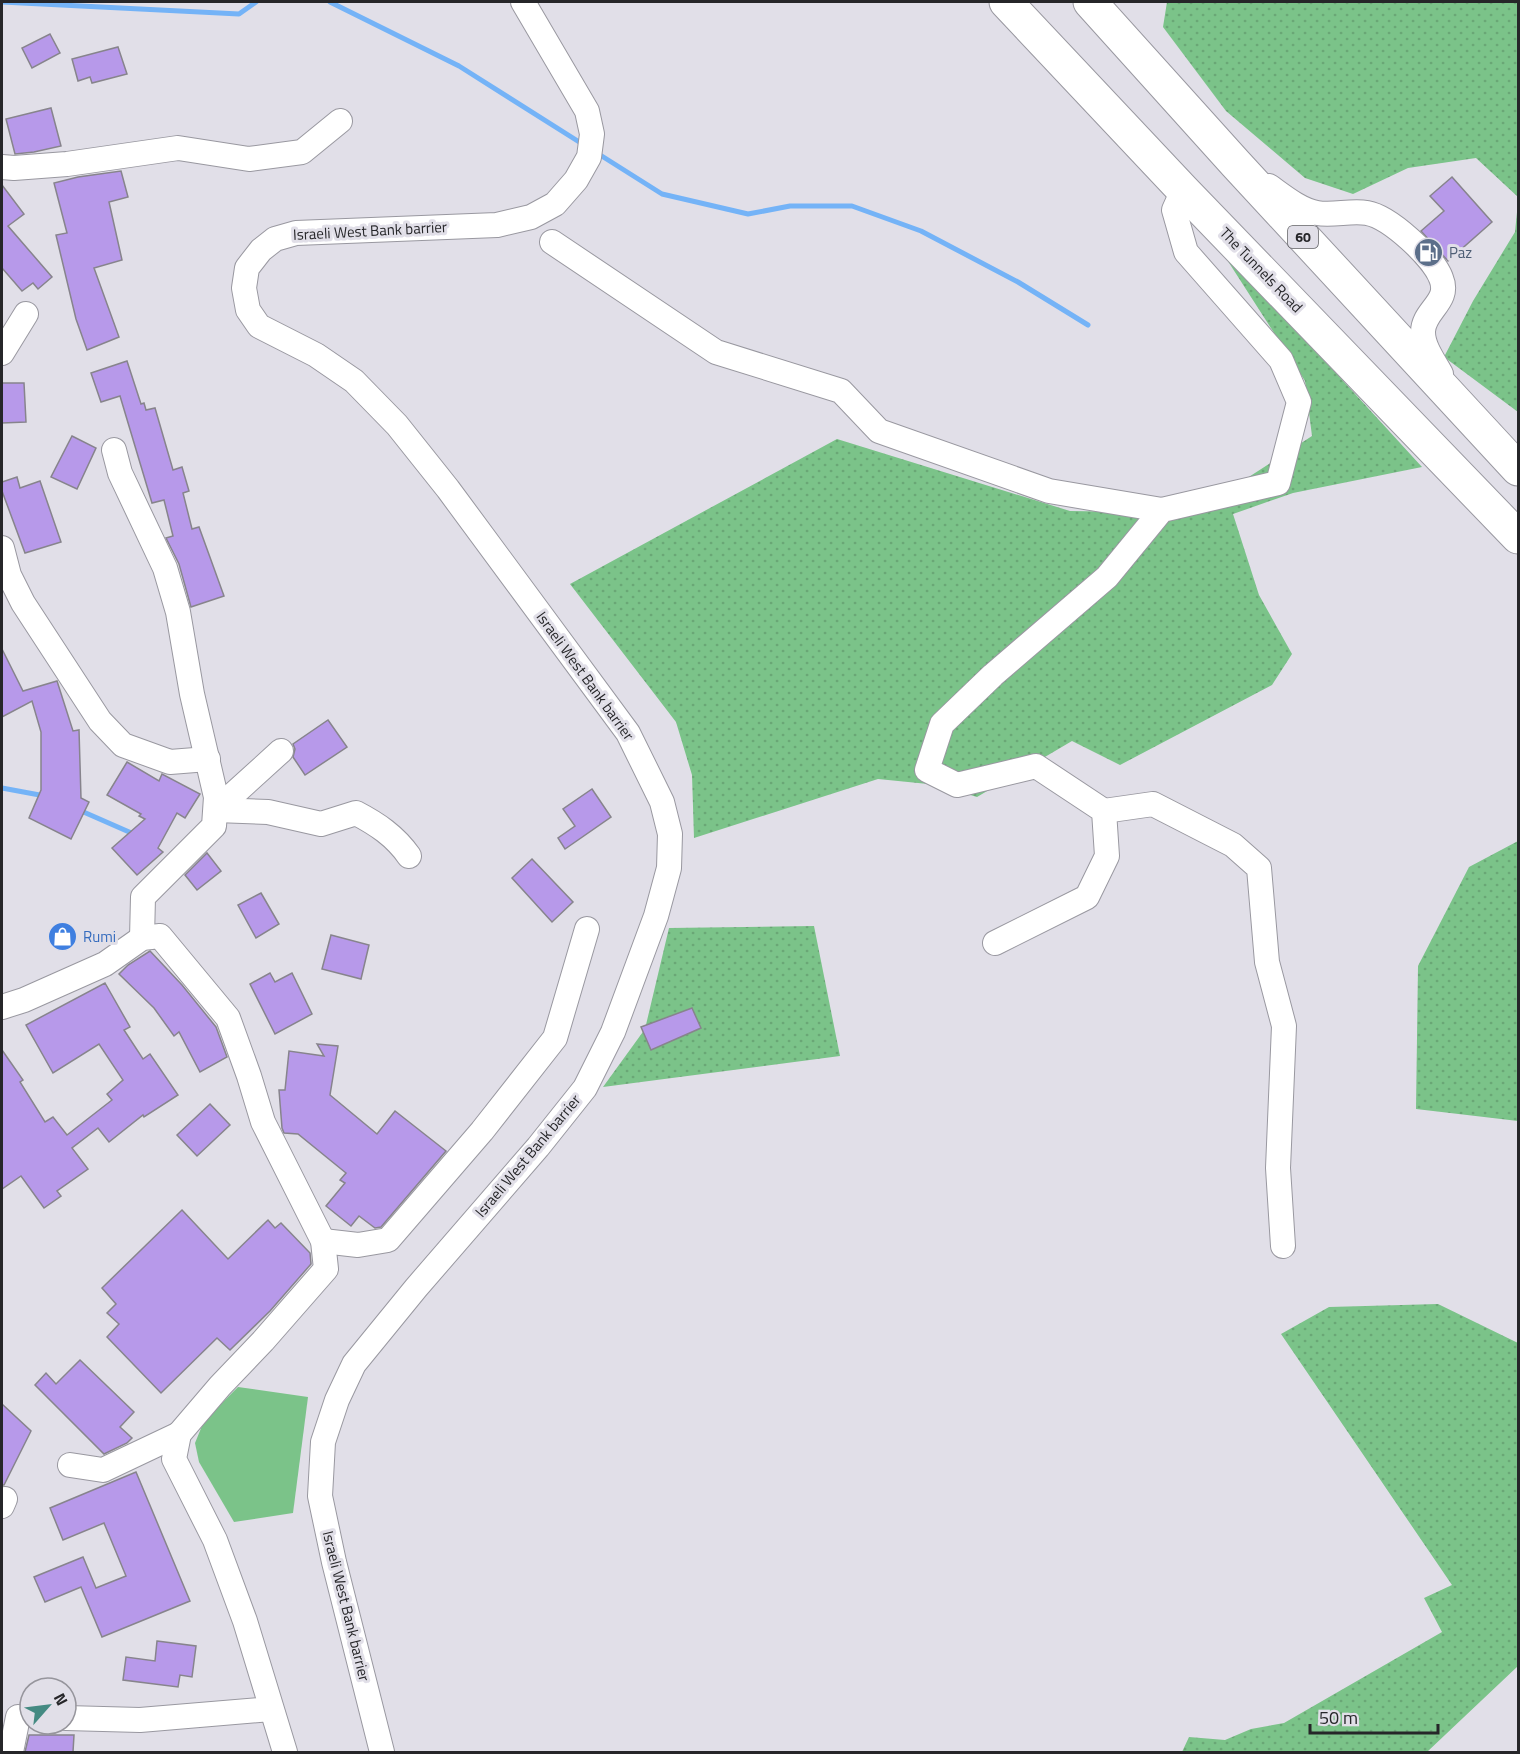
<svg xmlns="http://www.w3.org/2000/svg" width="1520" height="1754" font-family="'Titillium Web',sans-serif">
	<defs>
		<pattern id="grass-dots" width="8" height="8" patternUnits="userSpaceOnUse" patternTransform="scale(1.5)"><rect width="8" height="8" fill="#7bc389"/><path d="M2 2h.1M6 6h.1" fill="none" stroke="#6aa776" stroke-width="1.8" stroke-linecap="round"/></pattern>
	</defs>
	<rect width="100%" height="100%" fill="#e1dfe8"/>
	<g fill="url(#grass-dots)">
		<polygon points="1167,2 1518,2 1518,197 1476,158 1408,168 1353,194 1305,178 1226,111 1163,27"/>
		<polygon points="1518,202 1518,412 1444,357 1473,301 1515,232"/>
		<polygon points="1215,241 1422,467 1293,493 1233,514 1259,595 1292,654 1272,685 1120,765 1072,741 977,797 938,785 878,779 694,838 692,775 676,722 570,584 837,439 1070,511 1193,513 1312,436 1305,381"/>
		<polygon points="1518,841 1518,1121 1416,1109 1418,966 1469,867"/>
		<polygon points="814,926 840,1056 603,1087 645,1029 669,928"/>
		<polygon points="1438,1304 1518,1343 1518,1666 1427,1752 1182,1752 1189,1737 1225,1740 1251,1729 1284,1723 1442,1632 1424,1598 1452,1585 1281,1334 1329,1307"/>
	</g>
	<polygon fill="#7bc389" points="238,1387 308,1397 293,1513 234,1522 199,1462 195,1443 204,1421"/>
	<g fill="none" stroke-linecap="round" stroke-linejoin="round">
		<g stroke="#74b3f7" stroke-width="5">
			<polyline points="2,2 239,14 256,2"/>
			<polyline points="330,2 459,66 584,145"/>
			<polyline points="597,153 662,194 748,214 790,206 852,206 921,231 1018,282 1088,325"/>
			<polyline points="2,788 45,796"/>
			<polyline points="79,810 136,835"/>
		</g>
	</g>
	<g fill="#b799ea" stroke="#87848c" stroke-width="1.5">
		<polygon points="50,34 60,53 32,68 22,48"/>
		<polygon points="118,47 127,74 92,83 90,77 78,81 72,59"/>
		<polygon points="51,108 61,146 34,152 15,154 6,119"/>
		<polygon points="121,171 128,197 109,202 122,260 94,268 119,337 87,350 76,319 56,235 67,233 54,183 78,177"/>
		<polygon points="1452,177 1492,222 1448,261 1421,231 1444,211 1430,196"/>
		<polygon points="2,185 24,214 8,226 52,277 38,289 33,283 22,291 2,268"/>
		<polygon points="127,361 141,404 144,403 146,410 155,408 173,470 182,467 189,491 183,493 192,529 199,527 224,596 191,607 179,564 166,538 173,536 164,500 152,503 120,396 101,402 91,373"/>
		<polygon points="2,383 24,383 26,422 2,423"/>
		<polygon points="72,436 96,448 77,489 51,477"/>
		<polygon points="17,477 20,488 40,481 61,542 25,553 2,491 2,482"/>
		<polygon points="2,649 23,691 57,681 73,731 79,730 81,798 89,802 71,839 29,818 41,790 41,732 32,701 2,717"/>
		<polygon points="328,720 347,747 305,775 293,757 295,749 293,744"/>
		<polygon points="127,762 159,781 162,774 200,794 185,818 177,813 158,848 163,852 137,875 112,848 145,819 139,816 141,814 107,795"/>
		<polygon points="592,789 611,817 565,849 558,838 575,826 563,809"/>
		<polygon points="207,853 221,871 197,890 185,875"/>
		<polygon points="532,859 573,902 552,922 512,878"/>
		<polygon points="261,893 279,924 256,938 238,905"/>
		<polygon points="331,935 369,945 361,979 322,969"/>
		<polygon points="150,951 182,985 216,1027 227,1057 200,1072 179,1032 174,1036 154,1008 119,974 128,965"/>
		<polygon points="270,973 275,982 292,973 312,1014 275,1034 250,984"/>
		<polygon points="105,983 130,1027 124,1030 143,1059 150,1054 178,1095 144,1117 143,1115 109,1142 98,1128 72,1148 88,1169 57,1191 61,1196 44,1208 21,1176 2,1189 2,1050 23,1080 20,1082 45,1122 53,1117 67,1135 112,1100 107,1094 123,1080 99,1044 53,1073 26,1025"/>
		<polygon points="692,1008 701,1028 651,1050 641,1027"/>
		<polygon points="317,1044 338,1046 330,1095 377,1134 395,1111 446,1151 381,1227 375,1228 359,1216 351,1226 326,1206 345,1183 340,1180 346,1173 298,1134 284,1133 282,1128 279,1090 285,1090 289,1051 324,1056"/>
		<polygon points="210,1104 230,1125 197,1156 177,1135"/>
		<polygon points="182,1210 228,1259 268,1220 275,1228 281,1223 310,1253 311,1264 270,1311 230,1350 217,1338 161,1393 107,1337 119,1324 107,1313 116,1304 102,1288"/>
		<polygon points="80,1360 134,1412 120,1427 132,1438 127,1443 104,1454 35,1385 46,1373 56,1384"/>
		<polygon points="2,1404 31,1431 4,1485 2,1485"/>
		<polygon points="136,1472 190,1601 102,1637 81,1587 45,1602 34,1577 83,1557 96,1588 126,1576 104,1523 63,1540 50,1508"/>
		<polygon points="157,1641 196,1646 192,1677 180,1675 178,1687 123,1680 126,1657 155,1661"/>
		<polygon points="29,1735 74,1735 73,1752 25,1752"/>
	</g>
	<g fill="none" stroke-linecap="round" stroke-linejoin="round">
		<defs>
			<g id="minor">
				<polyline points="2,167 14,168 67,164 178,148 249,159 302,152 340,121"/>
				<path d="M 1269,186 C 1283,196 1300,210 1317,213 C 1333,216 1351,210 1367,213 C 1390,217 1433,257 1441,278 C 1451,302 1423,310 1423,332 C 1423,347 1434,361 1441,374"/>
				<polyline points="552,242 716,352 841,391 879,431 1049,491 1162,510"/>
				<polyline points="2,353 26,314"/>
				<polyline points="114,450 120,473 165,568 178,612 192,694 216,797 214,826 143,897 142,938"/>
				<polyline points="2,548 9,575 23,603 100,721 123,745 170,762 208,759"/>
				<path d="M 216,810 L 268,812 L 321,824 L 356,813 C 377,824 395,836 409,856"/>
				<polyline points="216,810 281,751"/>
				<polyline points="1104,811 1153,804 1233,845 1259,868 1267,962 1284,1026 1278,1168 1283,1246"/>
				<polyline points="995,943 1087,897 1107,856 1104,811 1036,766 957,785 927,770 942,724 993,675 1107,577 1162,510 1278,483 1299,402 1281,360 1186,252 1174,210 1183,190"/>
				<polyline points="2,1007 24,1000 105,964 142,938 160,936 228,1018 249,1076 263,1122 323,1241 326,1269 263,1341 220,1386 179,1434 174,1459 215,1540 245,1621 285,1752"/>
				<polyline points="323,1241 358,1245 388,1240 482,1131 555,1038 587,929"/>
				<polyline points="70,1465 103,1470 179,1434"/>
				<polyline points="2,1506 5,1499"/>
				<polyline points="66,1718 140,1720 271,1709"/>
				<polyline points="11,1752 18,1717"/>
				<polyline points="382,1752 334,1562 320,1496 323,1442 337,1400 354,1364 416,1288 538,1147 585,1088 613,1032 656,916 669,868 670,834 662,802 628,733 448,489 397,425 354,381 316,355 259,326 248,310 244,288 247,268 261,250 275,239 296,233 497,225 531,217 555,204 576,180 589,157 592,134 587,111 523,2"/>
			</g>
			<g id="highway">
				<polyline points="1006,2 1183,190 1518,537"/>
				<polyline points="1090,2 1236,164 1518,469"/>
			</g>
		</defs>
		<use href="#minor" stroke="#9998a0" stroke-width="26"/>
		<use href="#highway" stroke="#9998a0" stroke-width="35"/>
		<use href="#minor" stroke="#fff" stroke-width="24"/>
		<use href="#highway" stroke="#fff" stroke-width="33"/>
	</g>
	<defs>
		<symbol id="fuel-disc" viewBox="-11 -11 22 22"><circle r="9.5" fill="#5c6f8a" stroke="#e1dfe8"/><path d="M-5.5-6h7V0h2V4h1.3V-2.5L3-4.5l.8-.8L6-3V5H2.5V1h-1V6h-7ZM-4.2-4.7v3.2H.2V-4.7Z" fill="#fff"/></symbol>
		<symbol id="shop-disc" viewBox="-11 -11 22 22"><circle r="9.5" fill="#3f7fe0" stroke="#e1dfe8"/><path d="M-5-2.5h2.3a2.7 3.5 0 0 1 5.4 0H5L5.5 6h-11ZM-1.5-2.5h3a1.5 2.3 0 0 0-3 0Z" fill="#fff"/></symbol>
	</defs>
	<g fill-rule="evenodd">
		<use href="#fuel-disc" x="1412" y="236" width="33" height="33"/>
		<use href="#shop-disc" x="46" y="920" width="33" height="33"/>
	</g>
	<g text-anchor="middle" stroke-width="6" stroke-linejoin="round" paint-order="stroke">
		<rect fill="#e1dfe8" stroke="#5e5e62" stroke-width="1.5" x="1288" y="226" width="30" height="22" rx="4.5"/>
		<g font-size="14" font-weight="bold" fill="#262629">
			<text x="1303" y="242">60</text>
		</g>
		<g font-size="15" fill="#262629" stroke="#e1dfe8">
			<text transform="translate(370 231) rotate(-3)" y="5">Israeli West Bank barrier</text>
			<text transform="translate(1261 270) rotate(46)" y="5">The Tunnels Road</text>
			<text transform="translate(585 676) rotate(54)" y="5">Israeli West Bank barrier</text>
			<text transform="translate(528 1156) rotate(-50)" y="5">Israeli West Bank barrier</text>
			<text transform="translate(346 1606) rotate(76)" y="5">Israeli West Bank barrier</text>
		</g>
		<g font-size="15" fill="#4e5e75" stroke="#e1dfe8" text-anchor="start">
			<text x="1449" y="258">Paz</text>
		</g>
		<g font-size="15" fill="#366cbe" stroke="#e1dfe8" text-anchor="start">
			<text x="83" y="942">Rumi</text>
		</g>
	</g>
	<rect width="1520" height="1754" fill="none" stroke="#262629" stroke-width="6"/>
	<g transform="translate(48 1706) rotate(62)"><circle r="28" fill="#e1dfe8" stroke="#96959c" stroke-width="1.5"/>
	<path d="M0-4.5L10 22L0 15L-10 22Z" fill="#448a82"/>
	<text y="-9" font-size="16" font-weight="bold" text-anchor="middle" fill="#262629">N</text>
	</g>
	<path d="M1310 1724v9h128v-9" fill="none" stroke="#262629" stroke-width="3"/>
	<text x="1319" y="1724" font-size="18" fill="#262629" stroke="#e1dfe8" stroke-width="4.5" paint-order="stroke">50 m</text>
</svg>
